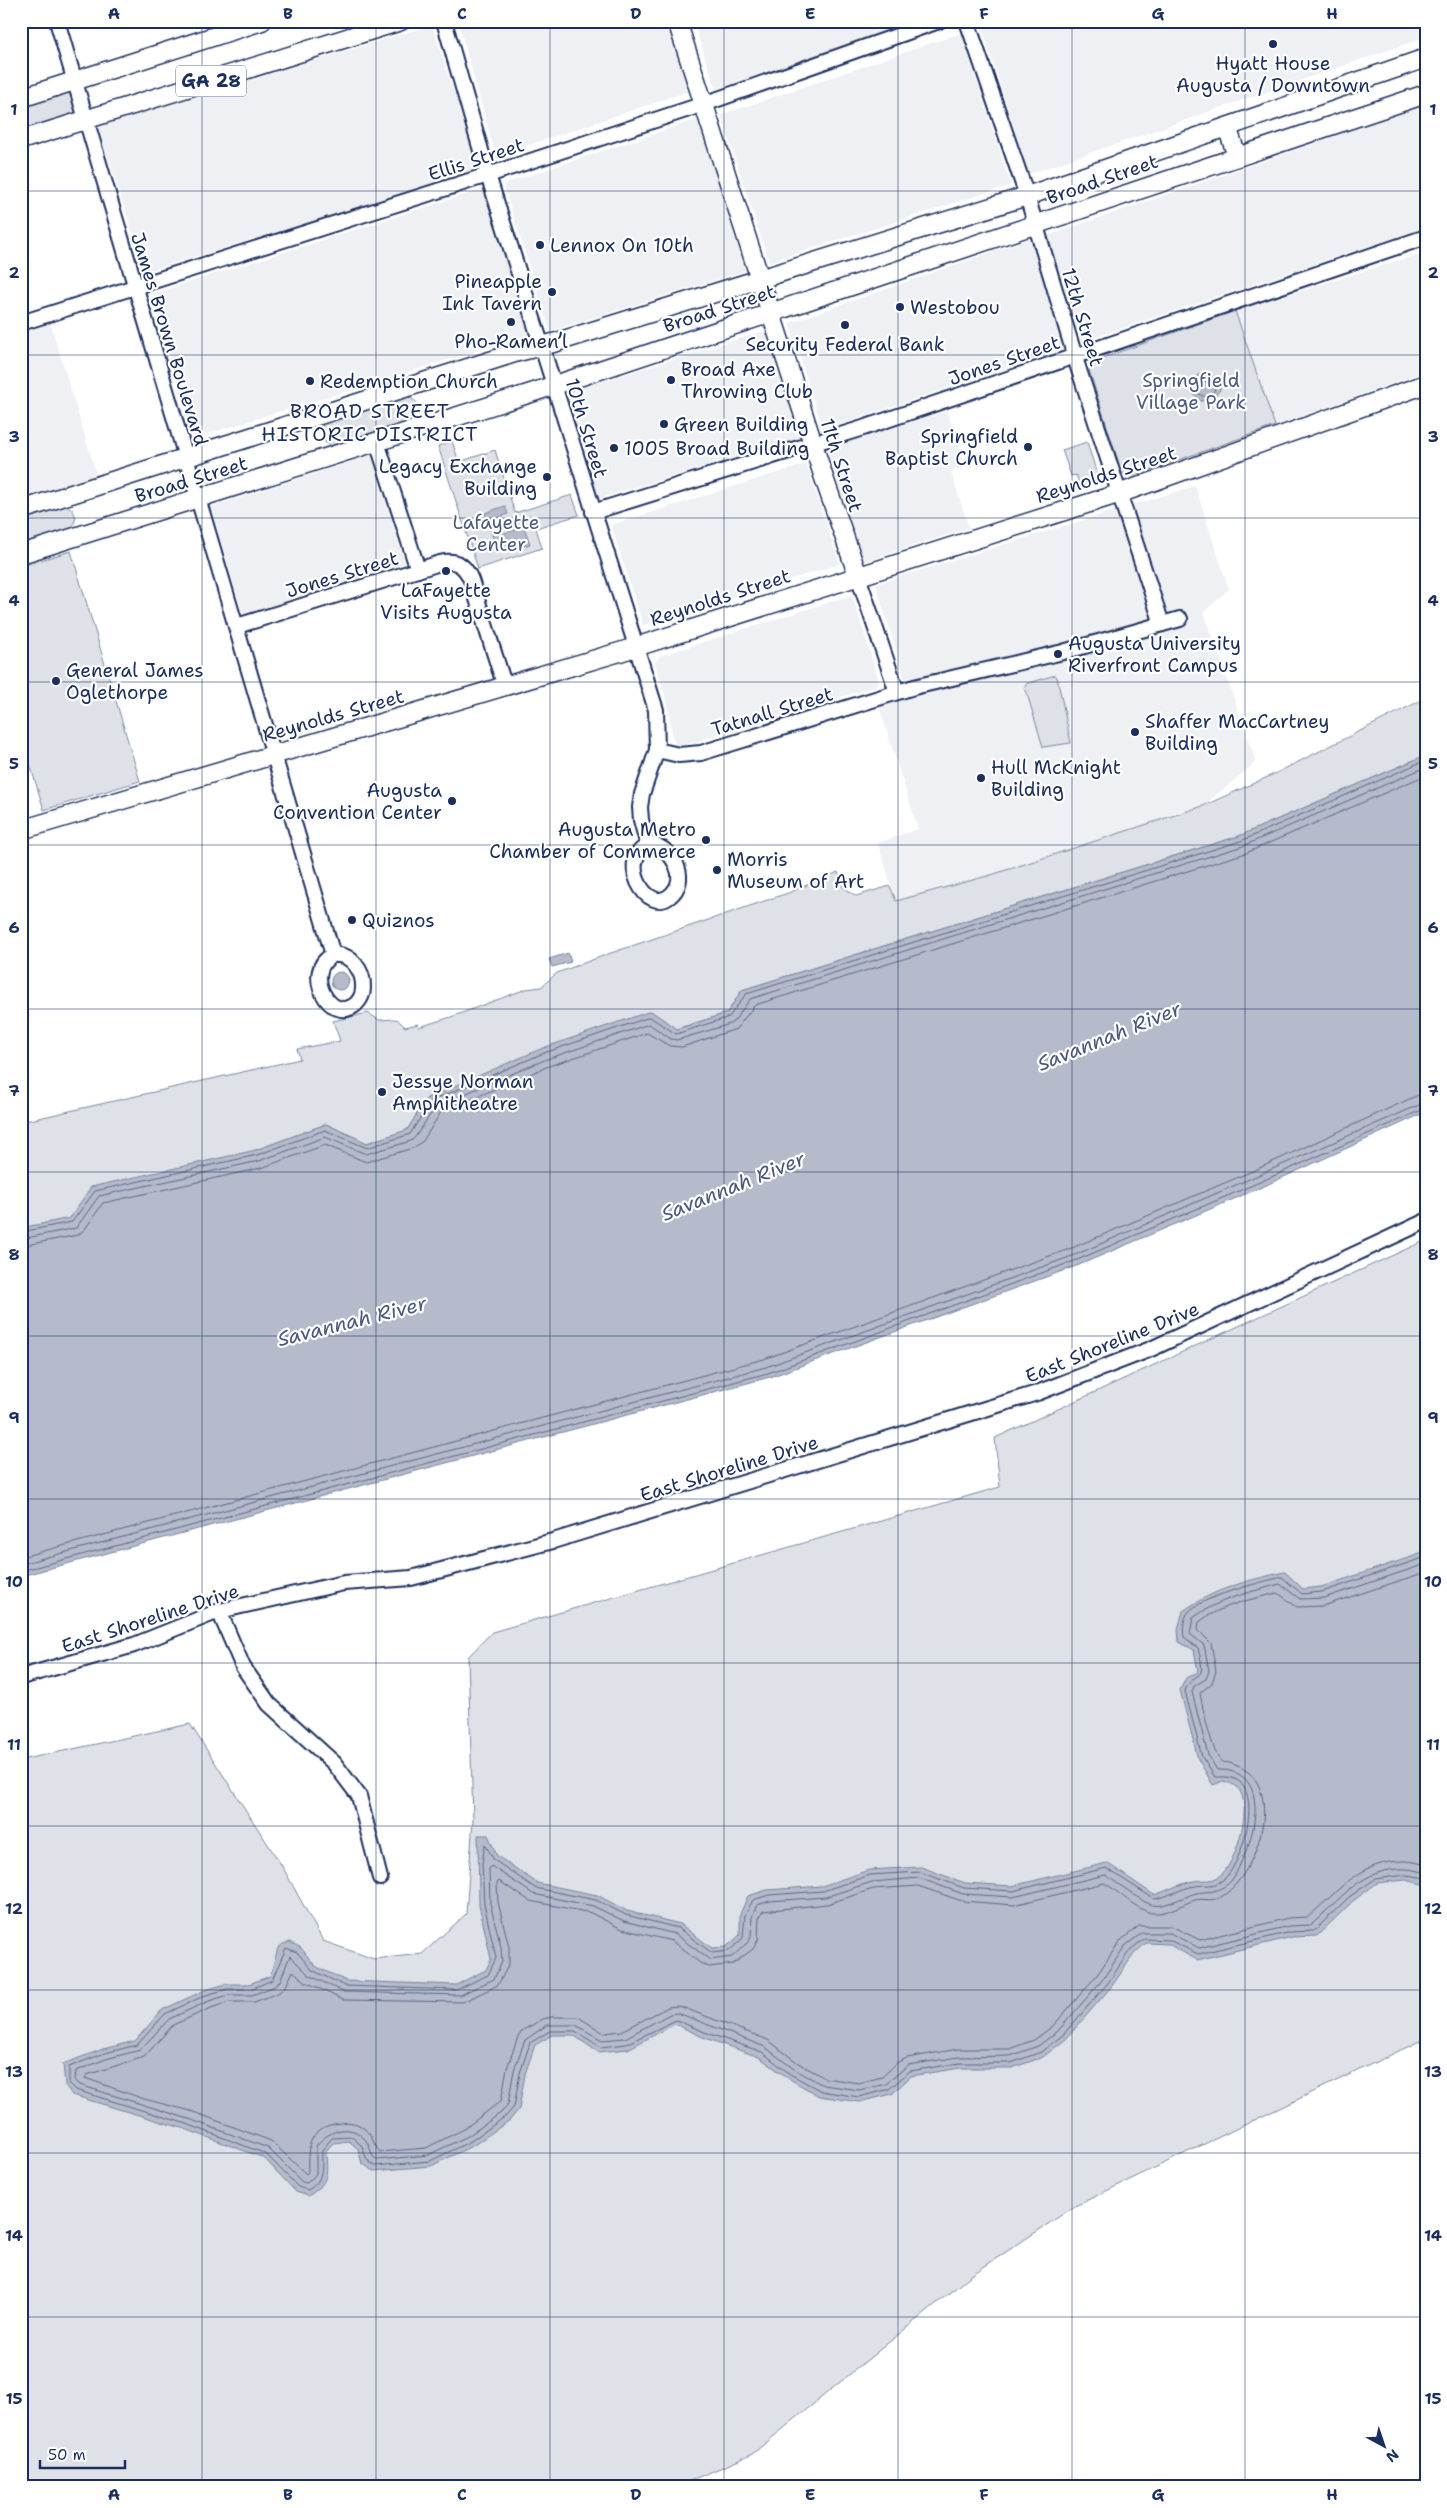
<svg xmlns="http://www.w3.org/2000/svg" width="1447" height="2508" font-family="'Shantell Sans',sans-serif">
	<rect width="100%" height="100%" fill="#fff"/>
	<filter id="ink" filterUnits="userSpaceOnUse"><feTurbulence type="fractalNoise" baseFrequency=".02" numOctaves="2"/><feDisplacementMap in="SourceGraphic" scale="10" xChannelSelector="R" yChannelSelector="G"/><feConvolveMatrix kernelMatrix="1 2 1 2 8 2 1 2 1" color-interpolation-filters="sRGB"/></filter>
	<g filter="url(#ink)">
		<g fill="#eff0f4">
			<polygon points="458,21 666,21 689,91 496,156"/>
			<polygon points="693,21 917,21 716,89"/>
			<polygon points="983,21 1426,21 1426,37 1029,174 980,22"/>
			<polygon points="432,25 479,170 145,272 98,126"/>
			<polygon points="961,33 1011,185 769,262 721,115"/>
			<polygon points="1426,105 1426,227 1081,342 1047,236"/>
			<polygon points="699,119 745,271 550,331 503,184"/>
			<polygon points="483,189 528,335 194,438 152,294"/>
			<polygon points="1029,239 1066,348 823,430 789,323"/>
			<polygon points="1426,252 1426,371 1275,426 1235,311"/>
			<polygon points="50,322 97,476 21,498 21,331"/>
			<polygon points="771,329 802,437 597,499 565,393"/>
			<polygon points="947,411 965,467 951,472 969,528 863,562 827,449"/>
			<polygon points="371,455 405,563 243,615 211,507"/>
			<polygon points="806,464 840,564 643,625 611,525"/>
			<polygon points="1195,486 1229,589 1204,612 1256,762 1203,806 991,875 896,901 878,843 918,829 879,706 910,696 876,584"/>
			<polygon points="852,595 879,681 876,686 682,746 676,745 673,739 667,702 655,663 660,656"/>
		</g>
		<g fill="#dee1e7" stroke="#7c88a2">
			<polygon points="73,82 85,120 21,140 21,98"/>
			<polygon points="1235,311 1275,426 1130,477 1122,473 1089,370 1094,361"/>
			<path d="M 403,396 C 417,397 424,409 415,421 L 335,448 L 323,441 L 321,428 L 326,421 Z"/>
			<polygon points="452,441 459,462 495,450 515,513 572,495 579,515 536,528 542,548 478,569 438,446"/>
			<polygon points="1087,442 1099,480 1080,486 1076,475 1071,476 1062,450"/>
			<polygon points="64,505 72,509 76,517 72,530 21,547 21,517"/>
			<polygon points="71,551 140,781 44,810 21,735 21,566"/>
			<polygon points="1055,675 1057,677 1071,743 1043,747 1025,687 1026,684"/>
			<polygon points="1426,698 1426,755 1239,836 742,990 727,1013 676,1029 651,1012 427,1098 407,1130 367,1143 326,1124 256,1150 90,1229 21,1246 21,1122 300,1059 297,1049 340,1041 333,1021 368,1013 379,1020 397,1019 405,1027 418,1024 419,1027 451,1017 526,989 541,987 557,973 608,954 788,893 838,872 843,887 856,896 890,886 896,901 991,875 1203,806 1272,775"/>
			<polygon points="1426,1240 1426,2038 1075,2206 970,2276 751,2455 675,2487 21,2487 21,1760 190,1724 282,1866 323,1941 374,1959 422,1954 466,1914 473,1820 468,1657 492,1632 1000,1487 995,1438"/>
		</g>
		<g fill="#b5bbca" stroke="#77839f">
			<polygon points="1200,373 1209,378 1215,376 1220,385 1220,390 1211,400 1201,401 1191,392 1191,382"/>
			<polygon points="505,506 508,514 497,518 502,534 524,527 530,544 517,548 515,541 486,551 484,545 494,541 485,513"/>
			<polygon points="1426,755 1426,1112 1262,1187 1079,1265 770,1377 21,1576 21,1228 70,1218 91,1187 256,1150 326,1124 367,1143 407,1130 427,1098 543,1048 651,1011 677,1029 727,1013 742,990 1239,836"/>
			<polygon points="568,953 571,962 552,967 549,959"/>
			<circle cx="340" cy="981" r="9"/>
			<path d="M 1426,1552 L 1426,1882 L 1422,1884 L 1406,1880 L 1377,1883 L 1353,1901 L 1317,1936 L 1292,1937 L 1197,1960 L 1168,1944 L 1146,1943 L 1134,1954 L 1112,1986 L 1066,2039 L 1043,2057 L 1012,2068 L 960,2068 L 911,2076 L 892,2094 L 859,2102 L 819,2096 L 788,2078 L 759,2057 L 705,2038 L 675,2024 L 628,2049 L 598,2052 L 573,2035 L 552,2035 L 535,2045 L 525,2074 L 519,2109 L 510,2120 L 474,2145 L 431,2166 L 373,2171 L 362,2163 L 358,2149 L 349,2141 L 333,2143 L 326,2151 C 327,2175 330,2182 308,2196 L 296,2192 L 264,2158 L 185,2129 L 72,2095 L 65,2085 L 63,2064 L 103,2049 L 135,2041 L 162,2010 L 205,1990 L 226,1984 L 249,1984 L 270,1976 L 278,1948 L 283,1944 L 290,1942 L 301,1948 L 315,1966 L 346,1981 L 456,1985 L 486,1970 L 491,1959 L 479,1905 L 478,1835 L 488,1835 L 497,1856 L 537,1883 L 597,1895 L 627,1911 L 680,1924 L 712,1948 L 726,1947 L 740,1935 L 740,1914 L 748,1896 L 767,1890 L 822,1886 L 869,1870 L 921,1867 L 965,1883 L 1012,1886 L 1107,1863 L 1154,1895 C 1167,1891 1181,1883 1194,1881 C 1206,1879 1213,1883 1223,1873 C 1237,1858 1254,1804 1237,1787 C 1234,1784 1227,1782 1223,1781 L 1213,1785 L 1198,1759 L 1180,1690 L 1186,1678 L 1198,1672 L 1194,1650 L 1179,1642 L 1178,1629 L 1183,1611 C 1214,1589 1248,1580 1285,1572 L 1303,1589 L 1321,1587 Z"/>
		</g>
		<g fill="none" stroke-linecap="round" stroke-linejoin="round">
			<g stroke="#596789" stroke-width="1">
				<path d="M 1199,380 L 1214,383 C 1217,391 1212,395 1205,397 L 1197,393 L 1195,386 Z"/>
				<polyline points="21,1232 72,1222 95,1191 257,1155 325,1130 367,1148 410,1134 431,1101 544,1053 650,1017 676,1034 729,1017 746,994 1241,841 1426,760"/>
				<polyline points="21,1239 76,1228 99,1196 259,1161 325,1137 366,1154 411,1141 416,1136 436,1106 547,1059 649,1024 671,1039 677,1040 730,1024 735,1020 750,999 1243,846 1426,767"/>
				<polyline points="21,1246 78,1235 85,1229 103,1203 261,1168 325,1145 366,1162 413,1148 423,1141 441,1112 549,1066 647,1033 670,1046 682,1047 736,1029 755,1005 1246,853 1426,775"/>
				<polyline points="21,1557 764,1359 1072,1248 1255,1170 1416,1096 1426,1094"/>
				<path d="M 1426,1557 L 1322,1592 L 1302,1594 L 1282,1577 C 1262,1582 1198,1597 1187,1614 C 1183,1621 1183,1630 1184,1637 L 1198,1648 C 1208,1686 1195,1667 1185,1691 L 1202,1757 L 1215,1777 C 1223,1777 1232,1776 1240,1782 C 1260,1801 1242,1859 1227,1876 C 1216,1888 1208,1884 1195,1886 C 1181,1888 1168,1897 1154,1899 L 1106,1868 L 1013,1891 L 964,1888 L 920,1872 L 870,1875 L 823,1891 L 769,1895 L 753,1900 L 745,1915 L 743,1938 L 729,1951 L 712,1953 L 678,1928 L 626,1915 L 596,1900 L 535,1888 L 494,1860 L 485,1844 L 482,1864 L 484,1904 L 496,1958 L 488,1975 L 456,1990 L 345,1986 L 312,1970 L 297,1952 L 286,1948 L 272,1980 L 251,1989 L 227,1989 L 206,1995 L 165,2014 L 137,2045 L 105,2053 L 69,2067 L 69,2083 L 76,2090 L 187,2124 L 266,2154 L 298,2187 L 308,2190 C 325,2180 321,2168 322,2150 L 332,2138 L 352,2137 L 362,2146 L 367,2160 L 375,2166 L 430,2161 L 471,2141 L 506,2116 L 514,2107 L 520,2073 L 530,2043 L 550,2031 L 575,2031 L 601,2047 L 626,2044 L 676,2020 L 707,2033 L 762,2052 L 790,2074 L 821,2091 L 859,2097 L 889,2089 L 910,2071 L 960,2063 L 1011,2063 L 1041,2052 L 1063,2035 L 1108,1983 L 1130,1950 L 1144,1939 L 1169,1940 L 1198,1954 L 1291,1932 L 1314,1931 L 1349,1897 L 1375,1879 L 1406,1875 L 1426,1878"/>
				<polyline points="21,1564 766,1367 1075,1255 1426,1102"/>
				<path d="M 1426,1564 L 1324,1598 L 1300,1599 L 1280,1584 C 1250,1592 1218,1599 1193,1618 L 1190,1634 L 1204,1645 L 1209,1671 L 1206,1679 L 1194,1686 L 1192,1692 L 1208,1755 L 1217,1770 C 1270,1768 1257,1832 1241,1862 C 1238,1869 1235,1877 1230,1882 C 1213,1897 1205,1888 1188,1896 C 1176,1900 1160,1909 1148,1904 L 1105,1875 L 1013,1897 L 963,1894 L 919,1878 L 872,1882 L 825,1897 L 770,1901 L 757,1905 L 752,1917 L 751,1937 L 748,1942 L 732,1957 L 710,1960 L 675,1934 L 624,1921 L 593,1906 L 533,1894 L 491,1866 L 489,1869 L 490,1903 L 501,1947 L 502,1962 L 494,1979 L 460,1995 L 343,1992 L 309,1975 L 290,1956 L 280,1981 L 275,1986 L 252,1995 L 228,1995 L 209,2001 L 169,2019 L 140,2050 L 106,2059 L 76,2071 L 75,2080 L 80,2085 L 189,2119 L 268,2148 L 302,2182 L 307,2183 L 316,2174 L 316,2146 C 329,2129 355,2121 368,2144 C 372,2150 370,2156 377,2160 L 428,2155 L 468,2136 L 502,2112 L 508,2104 L 514,2070 L 525,2040 L 547,2025 L 576,2025 L 602,2040 L 625,2038 L 670,2014 L 678,2013 L 765,2047 L 794,2069 L 823,2085 L 859,2090 L 886,2084 L 908,2065 L 959,2057 L 1010,2056 L 1038,2046 L 1058,2031 L 1103,1979 L 1125,1946 L 1142,1933 L 1170,1933 L 1199,1948 L 1289,1926 L 1311,1925 C 1341,1899 1362,1867 1406,1869 C 1413,1869 1419,1872 1426,1872"/>
				<polyline points="21,1571 768,1373 1077,1260 1260,1182 1426,1108"/>
				<path d="M 1426,1572 L 1323,1606 L 1297,1607 L 1278,1593 C 1251,1599 1221,1605 1199,1622 L 1198,1630 L 1211,1643 L 1216,1671 L 1212,1683 L 1200,1693 C 1202,1705 1213,1757 1222,1762 C 1224,1763 1227,1762 1229,1763 C 1243,1767 1255,1774 1260,1789 C 1273,1821 1250,1880 1221,1897 C 1213,1902 1204,1898 1195,1900 C 1181,1904 1167,1915 1152,1913 C 1138,1911 1117,1890 1104,1883 L 1014,1905 L 962,1901 L 918,1886 L 873,1889 L 827,1904 L 763,1911 L 759,1918 L 758,1940 L 753,1949 L 733,1964 L 709,1967 L 700,1963 L 672,1941 L 622,1929 L 591,1913 L 530,1901 L 499,1881 L 497,1883 L 498,1902 L 509,1947 L 509,1964 L 498,1985 L 463,2002 L 343,2000 L 306,1982 L 293,1971 L 286,1986 L 278,1993 L 254,2002 L 229,2002 L 211,2008 L 173,2025 L 144,2057 L 87,2075 L 85,2078 L 144,2099 L 191,2111 L 271,2141 L 306,2174 L 308,2172 C 307,2145 309,2127 340,2123 C 347,2122 353,2122 359,2125 C 374,2134 372,2144 380,2152 L 426,2148 L 464,2129 L 501,2101 L 507,2068 L 518,2037 L 523,2030 L 543,2019 L 552,2017 L 578,2017 L 604,2033 L 622,2031 L 668,2007 L 679,2006 L 768,2040 L 798,2063 L 825,2078 L 859,2083 L 882,2077 L 898,2062 L 907,2058 L 958,2049 L 1009,2049 L 1034,2040 L 1053,2026 L 1097,1975 L 1120,1941 L 1139,1926 L 1171,1926 L 1200,1940 L 1288,1918 L 1308,1917 C 1340,1890 1360,1860 1406,1861 C 1413,1861 1419,1864 1426,1864"/>
			</g>
			<defs>
				<g id="minor">
					<polyline points="57,21 333,955"/>
					<polyline points="444,21 488,175 656,710 657,750 642,794 640,807 641,820 648,846"/>
					<polyline points="967,21 1027,196 1078,367 1162,624"/>
					<polyline points="21,323 488,175 704,104 939,21"/>
					<polyline points="377,442 418,570"/>
					<polyline points="593,512 863,428 1426,237"/>
					<polyline points="858,576 897,692"/>
					<path d="M 237,626 L 440,563 C 456,559 465,565 471,580 L 505,687"/>
					<polyline points="657,750 679,755 701,753 914,687 1063,652 1180,619"/>
					<path d="M 653,845 C 673,849 688,877 673,893 C 647,922 613,852 653,845 Z"/>
					<path d="M 333,955 C 351,953 364,971 363,988 C 363,994 360,1000 356,1004 C 331,1026 301,971 333,955 Z"/>
					<polyline points="219,1611 243,1667 269,1704 334,1763 359,1796 380,1878"/>
					<polyline points="21,1677 134,1645 219,1611 344,1583 411,1578 553,1541 1037,1393 1151,1349 1426,1221"/>
				</g>
				<g id="major">
					<polyline points="677,21 824,478 858,576"/>
					<polyline points="21,98 262,21"/>
					<polyline points="1227,127 1237,156"/>
					<polyline points="21,140 401,21"/>
					<polyline points="21,510 518,352 557,342 1027,196 1426,58"/>
					<polyline points="21,554 531,393 1426,94"/>
					<polyline points="21,830 623,651 1121,493 1426,384"/>
				</g>
			</defs>
			<use href="#minor" stroke="#1b2f5e" stroke-width="18"/>
			<use href="#major" stroke="#1b2f5e" stroke-width="21"/>
			<use href="#minor" stroke="#fff" stroke-width="14"/>
			<use href="#major" stroke="#fff" stroke-width="18"/>
		</g>
	</g>
	<path fill="none" stroke="#1b2f5e" stroke-width="1" stroke-opacity="0.55" d="M 202,21 L 202,2487M 376,21 L 376,2487M 550,21 L 550,2487M 724,21 L 724,2487M 898,21 L 898,2487M 1072,21 L 1072,2487M 1245,21 L 1245,2487M 21,191 L 1426,191M 21,355 L 1426,355M 21,518 L 1426,518M 21,682 L 1426,682M 21,845 L 1426,845M 21,1009 L 1426,1009M 21,1172 L 1426,1172M 21,1336 L 1426,1336M 21,1499 L 1426,1499M 21,1663 L 1426,1663M 21,1826 L 1426,1826M 21,1990 L 1426,1990M 21,2153 L 1426,2153M 21,2317 L 1426,2317"/>
	<g fill="#1b2f5e" stroke="#fff" stroke-width="2">
		<circle cx="1273" cy="44" r="5"/>
		<circle cx="540" cy="245" r="5"/>
		<circle cx="552" cy="292" r="5"/>
		<circle cx="900" cy="307" r="5"/>
		<circle cx="511" cy="322" r="5"/>
		<circle cx="845" cy="325" r="5"/>
		<circle cx="671" cy="380" r="5"/>
		<circle cx="310" cy="381" r="5"/>
		<circle cx="664" cy="424" r="5"/>
		<circle cx="1028" cy="447" r="5"/>
		<circle cx="614" cy="448" r="5"/>
		<circle cx="547" cy="477" r="5"/>
		<circle cx="446" cy="571" r="5"/>
		<circle cx="1058" cy="654" r="5"/>
		<circle cx="56" cy="681" r="5"/>
		<circle cx="1135" cy="732" r="5"/>
		<circle cx="981" cy="778" r="5"/>
		<circle cx="452" cy="801" r="5"/>
		<circle cx="706" cy="840" r="5"/>
		<circle cx="717" cy="870" r="5"/>
		<circle cx="352" cy="920" r="5"/>
		<circle cx="382" cy="1092" r="5"/>
	</g>
	<g text-anchor="middle" stroke-width="4.5" stroke-linejoin="round" paint-order="stroke">
		<rect fill="#fff" stroke="#5f6d8e" stroke-width="1" x="176" y="65.5" width="70" height="31" rx="4"/>
		<g font-size="18" font-weight="bold" fill="#1b2f5e">
			<text x="211" y="87">GA 28</text>
		</g>
		<g font-size="19" fill="#1b2f5e" stroke="#fff" text-anchor="start">
			<text x="1273" y="70" text-anchor="middle">Hyatt House<tspan x="1273" dy="22">Augusta / Downtown</tspan></text>
			<text x="550" y="252">Lennox On 10th</text>
			<text x="542" y="288" text-anchor="end">Pineapple<tspan x="542" dy="22">Ink Tavern</tspan></text>
			<text x="910" y="314">Westobou</text>
			<text x="511" y="348" text-anchor="middle">Pho-Ramen’l</text>
			<text x="845" y="351" text-anchor="middle">Security Federal Bank</text>
			<text x="681" y="376">Broad Axe<tspan x="681" dy="22">Throwing Club</tspan></text>
			<text x="320" y="388">Redemption Church</text>
			<text x="674" y="431">Green Building</text>
			<text x="1018" y="443" text-anchor="end">Springfield<tspan x="1018" dy="22">Baptist Church</tspan></text>
			<text x="624" y="455">1005 Broad Building</text>
			<text x="537" y="473" text-anchor="end">Legacy Exchange<tspan x="537" dy="22">Building</tspan></text>
			<text x="446" y="597" text-anchor="middle">LaFayette<tspan x="446" dy="22">Visits Augusta</tspan></text>
			<text x="1068" y="650">Augusta University<tspan x="1068" dy="22">Riverfront Campus</tspan></text>
			<text x="66" y="677">General James<tspan x="66" dy="22">Oglethorpe</tspan></text>
			<text x="1145" y="728">Shaffer MacCartney<tspan x="1145" dy="22">Building</tspan></text>
			<text x="991" y="774">Hull McKnight<tspan x="991" dy="22">Building</tspan></text>
			<text x="442" y="797" text-anchor="end">Augusta<tspan x="442" dy="22">Convention Center</tspan></text>
			<text x="696" y="836" text-anchor="end">Augusta Metro<tspan x="696" dy="22">Chamber of Commerce</tspan></text>
			<text x="727" y="866">Morris<tspan x="727" dy="22">Museum of Art</tspan></text>
			<text x="362" y="927">Quiznos</text>
			<text x="392" y="1088">Jessye Norman<tspan x="392" dy="22">Amphitheatre</tspan></text>
		</g>
		<g font-size="19" fill="#1b2f5e" stroke="#fff">
			<text transform="translate(476 159) rotate(-18)" y="7">Ellis Street</text>
			<text transform="translate(1102 179) rotate(-19)" y="7">Broad Street</text>
			<text transform="translate(719 308) rotate(-18)" y="7">Broad Street</text>
			<text transform="translate(1083 317) rotate(73)" y="7">12th Street</text>
			<text transform="translate(170 339) rotate(73)" y="7">James Brown Boulevard</text>
			<text transform="translate(1004 360) rotate(-19)" y="7">Jones Street</text>
			<text transform="translate(587 428) rotate(73)" y="7">10th Street</text>
			<text transform="translate(842 465) rotate(72)" y="7">11th Street</text>
			<text transform="translate(1106 474) rotate(-18)" y="7">Reynolds Street</text>
			<text transform="translate(191 479) rotate(-17)" y="7">Broad Street</text>
			<text transform="translate(342 574) rotate(-17)" y="7">Jones Street</text>
			<text transform="translate(720 597) rotate(-18)" y="7">Reynolds Street</text>
			<text transform="translate(772 711) rotate(-17)" y="7">Tatnall Street</text>
			<text transform="translate(333 715) rotate(-16)" y="7">Reynolds Street</text>
			<text transform="translate(1112 1342) rotate(-22)" y="7">East Shoreline Drive</text>
			<text transform="translate(729 1468) rotate(-17)" y="7">East Shoreline Drive</text>
			<text transform="translate(150 1618) rotate(-18)" y="7">East Shoreline Drive</text>
		</g>
		<g font-size="19" fill="#4c5c80" stroke="#fff">
			<text x="1191" y="387">Springfield<tspan x="1191" dy="22">Village Park</tspan></text>
			<text x="496" y="529">Lafayette<tspan x="496" dy="22">Center</tspan></text>
		</g>
		<g font-size="20" letter-spacing="1" fill="#1b2f5e" stroke="#fff">
			<text x="370" y="418">BROAD STREET<tspan x="370" dy="23">HISTORIC DISTRICT</tspan></text>
		</g>
		<g font-size="20" font-style="italic" fill="#49597e" stroke="#fff">
			<text transform="translate(1109 1036) rotate(-22)" y="7">Savannah River</text>
			<text transform="translate(733 1186) rotate(-22)" y="7">Savannah River</text>
			<text transform="translate(352 1321) rotate(-14)" y="7">Savannah River</text>
		</g>
	</g>
	<rect width="1447" height="2508" fill="none" stroke="#fff" stroke-width="55"/>
	<g transform="translate(1384 2446) rotate(140)" stroke="#ffffff" stroke-width="4" paint-order="stroke">
	<path d="M0-4L9 19L0 12L-9 19Z" fill="#1b2f5e"/>
	<text y="-8" font-size="14" font-weight="bold" text-anchor="middle" fill="#1b2f5e">N</text>
	</g>
	<path d="M40 2460v8h85v-8" fill="none" stroke="#1b2f5e" stroke-width="2.5"/>
	<text x="48" y="2460" font-size="15" fill="#1b2f5e" stroke="#ffffff" stroke-width="4" paint-order="stroke">50 m</text>
	<rect x="28" y="28" width="1392" height="2452" fill="none" stroke="#1b2f5e" stroke-width="2"/>
	<g font-size="16" text-anchor="middle" font-weight="bold" fill="#1b2f5e">
		<text x="114" y="19">A</text>
		<text x="288" y="19">B</text>
		<text x="462" y="19">C</text>
		<text x="636" y="19">D</text>
		<text x="810" y="19">E</text>
		<text x="984" y="19">F</text>
		<text x="1158" y="19">G</text>
		<text x="1332" y="19">H</text>
		<text x="14" y="115">1</text>
		<text x="1433" y="115">1</text>
		<text x="14" y="278">2</text>
		<text x="1433" y="278">2</text>
		<text x="14" y="442">3</text>
		<text x="1433" y="442">3</text>
		<text x="14" y="606">4</text>
		<text x="1433" y="606">4</text>
		<text x="14" y="769">5</text>
		<text x="1433" y="769">5</text>
		<text x="14" y="933">6</text>
		<text x="1433" y="933">6</text>
		<text x="14" y="1096">7</text>
		<text x="1433" y="1096">7</text>
		<text x="14" y="1260">8</text>
		<text x="1433" y="1260">8</text>
		<text x="14" y="1423">9</text>
		<text x="1433" y="1423">9</text>
		<text x="14" y="1587">10</text>
		<text x="1433" y="1587">10</text>
		<text x="14" y="1750">11</text>
		<text x="1433" y="1750">11</text>
		<text x="14" y="1914">12</text>
		<text x="1433" y="1914">12</text>
		<text x="14" y="2077">13</text>
		<text x="1433" y="2077">13</text>
		<text x="14" y="2241">14</text>
		<text x="1433" y="2241">14</text>
		<text x="14" y="2404">15</text>
		<text x="1433" y="2404">15</text>
		<text x="114" y="2500">A</text>
		<text x="288" y="2500">B</text>
		<text x="462" y="2500">C</text>
		<text x="636" y="2500">D</text>
		<text x="810" y="2500">E</text>
		<text x="984" y="2500">F</text>
		<text x="1158" y="2500">G</text>
		<text x="1332" y="2500">H</text>
	</g>
</svg>
